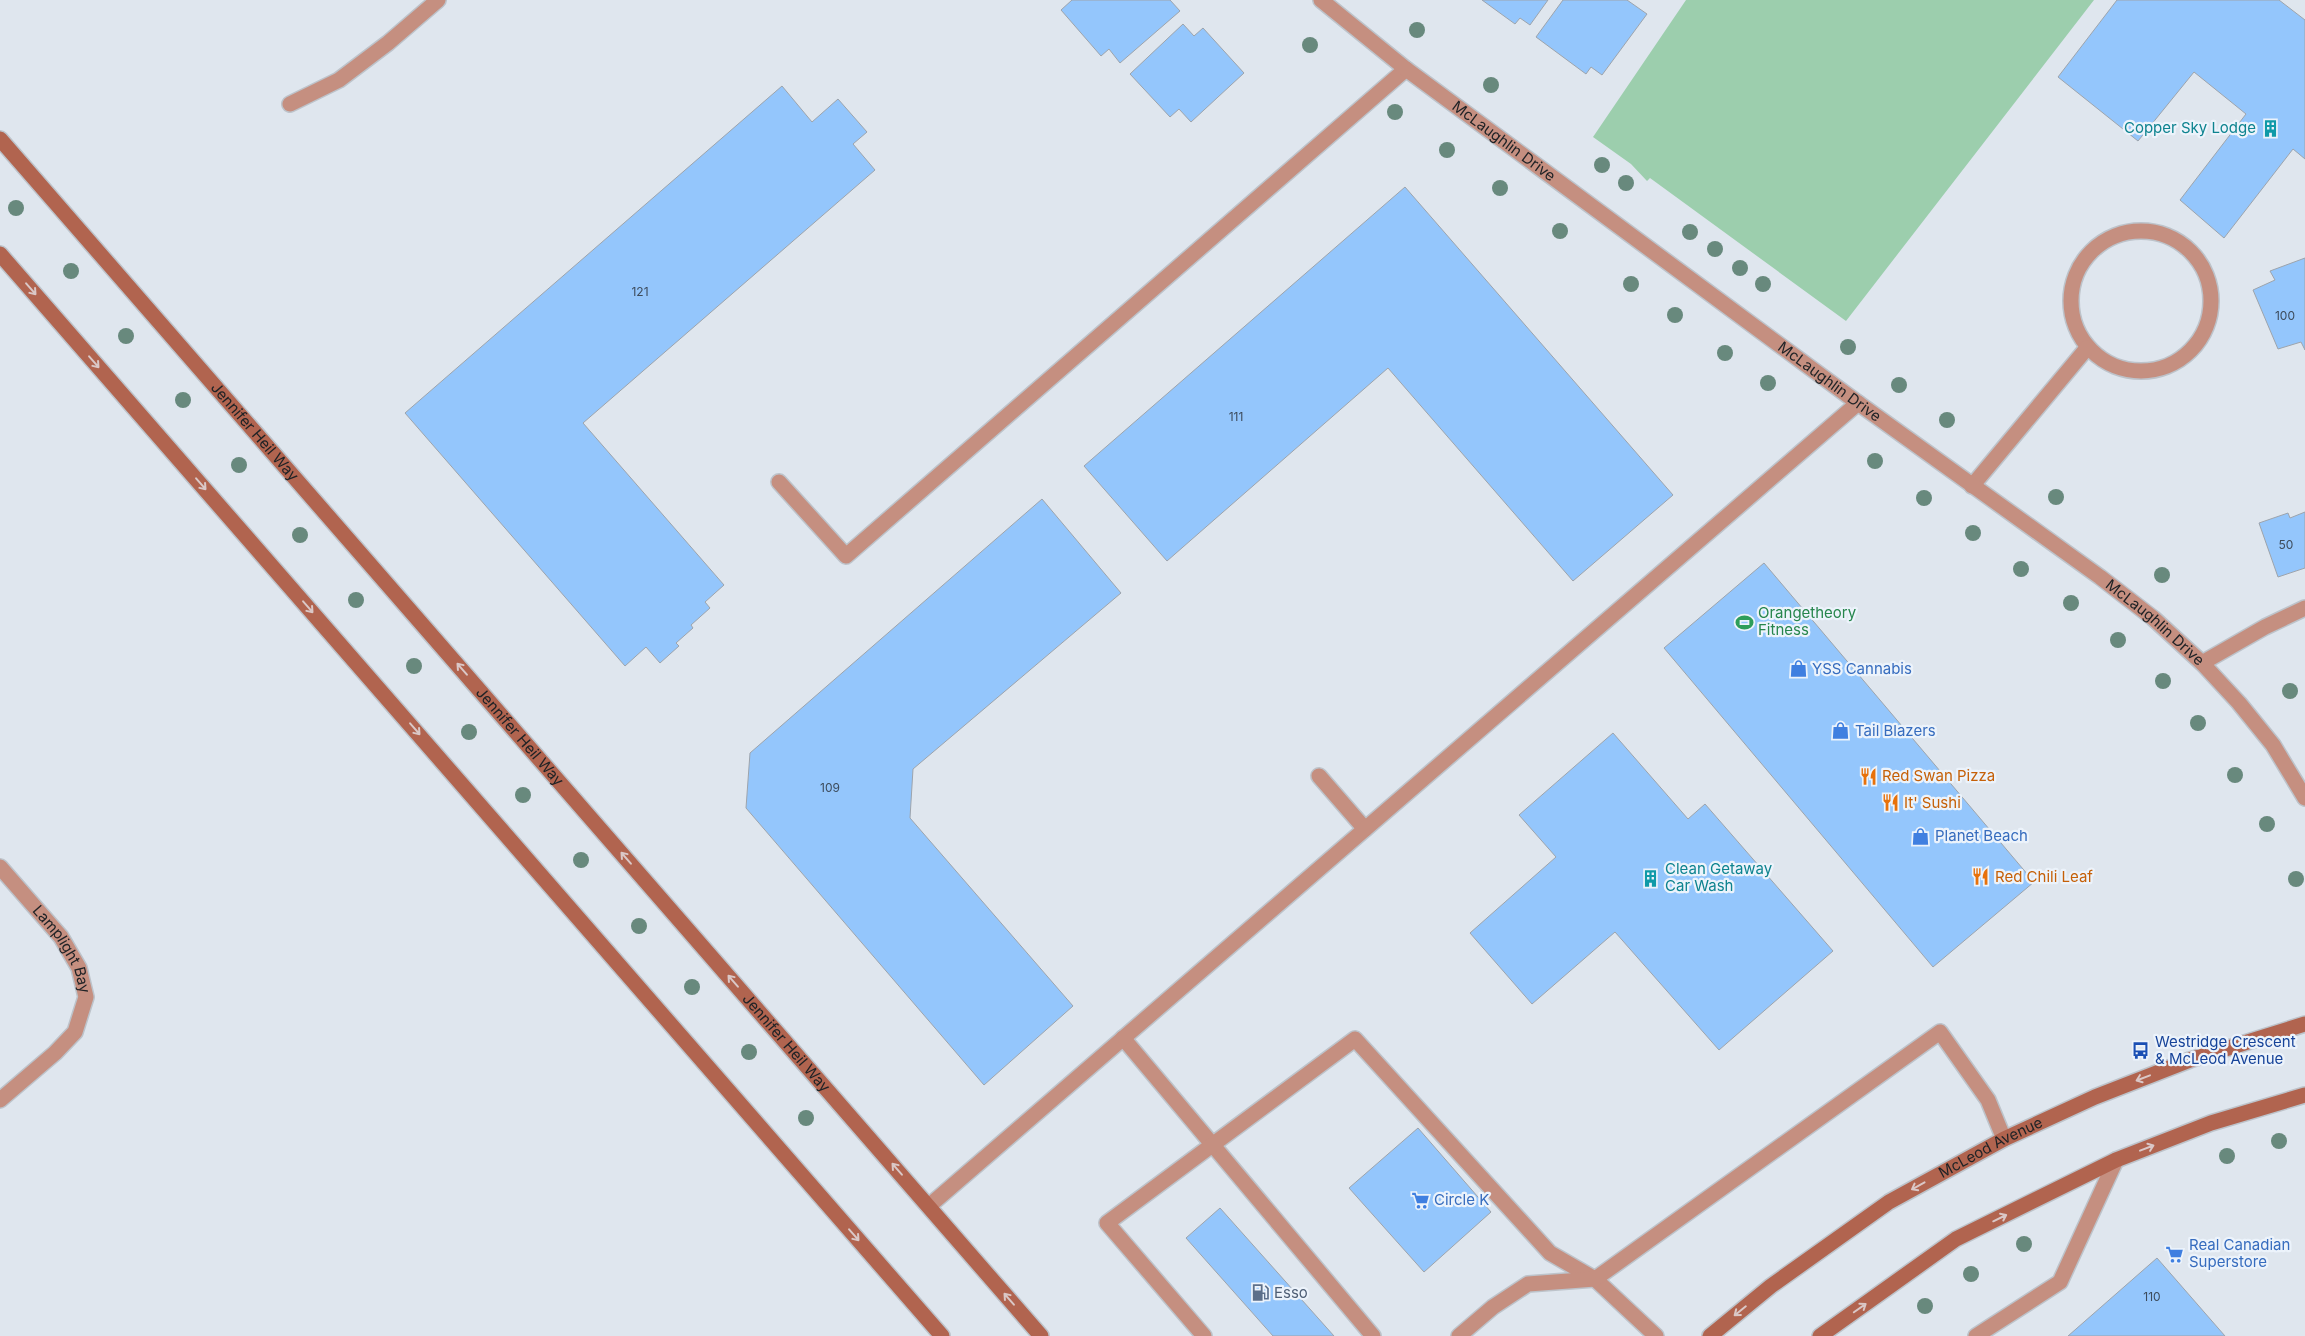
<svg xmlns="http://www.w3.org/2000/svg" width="2305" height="1336" font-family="Inter,sans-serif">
	<rect width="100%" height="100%" fill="#dfe6ee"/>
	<polygon fill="#9ccead" points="1686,0 2094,0 1846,321 1650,178 1647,181 1631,164 1593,137"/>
	<g fill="#94c6fc" stroke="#9da4ac">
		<polygon points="1072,0 1170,0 1180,11 1120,63 1109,49 1101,56 1061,10"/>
		<polygon points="1482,0 1548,0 1530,25 1520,18 1515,24"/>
		<polygon points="1563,0 1627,0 1647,14 1602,75 1591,67 1586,74 1536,37"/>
		<polygon points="2117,0 2279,0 2305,20 2305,159 2293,149 2224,238 2180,200 2246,114 2194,72 2138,141 2058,77"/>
		<polygon points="1183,24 1194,36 1203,28 1244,73 1191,122 1179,109 1170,117 1130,74"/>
		<polygon points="782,86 812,122 838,99 867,132 853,144 875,170 583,423 724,585 705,602 710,608 691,625 693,628 676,643 679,646 660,663 646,647 625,666 405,413"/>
		<polygon points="1405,187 1673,495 1573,581 1388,368 1167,561 1084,466"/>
		<polygon points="2305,258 2305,350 2301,342 2278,349 2253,290 2275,280 2270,271"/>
		<polygon points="1042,499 1121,593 913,769 910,818 1073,1006 984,1085 746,808 750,753"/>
		<polygon points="2305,512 2305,568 2278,577 2259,523 2288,513 2290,518"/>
		<polygon points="1764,563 2034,882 1933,967 1664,648"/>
		<polygon points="1613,733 1688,819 1705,804 1833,951 1719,1050 1615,932 1532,1004 1470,933 1556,857 1519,815"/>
		<polygon points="1418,1128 1491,1212 1424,1272 1349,1188"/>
		<polygon points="1220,1208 1334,1336 1273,1336 1186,1238"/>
		<polygon points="2157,1258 2225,1336 2068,1336"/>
	</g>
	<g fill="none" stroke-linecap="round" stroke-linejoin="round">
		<defs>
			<g id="lane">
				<circle cx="2141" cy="301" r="70"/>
				<polyline points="779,482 846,556 1406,69"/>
				<polyline points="1972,486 2087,348"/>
				<polyline points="2202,663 2265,627 2305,608"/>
				<polyline points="1319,776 1365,829"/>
				<polyline points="1123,1038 1373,1336"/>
				<polyline points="929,1206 1858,403"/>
				<polyline points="1204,1336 1107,1223 1355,1039 1550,1253 1595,1279 1656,1336"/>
				<polyline points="1459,1336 1493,1307 1528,1284 1595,1279 1940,1032 1988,1100 2004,1139"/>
				<polyline points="1976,1336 2060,1282 2116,1160"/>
			</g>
			<g id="street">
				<path id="s1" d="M 1321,0 L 1406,69 L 1858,403 L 2100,577 L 2153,618 L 2202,663 L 2239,703 L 2273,745 L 2305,798"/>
				<polyline points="290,104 339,80 388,43 438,0"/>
				<path id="s2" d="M 0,867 L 61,937 L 79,968 L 86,997 L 75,1032 L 55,1053 L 0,1100"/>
			</g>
			<g id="secondary">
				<path id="s3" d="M 0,139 L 1041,1336"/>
				<polyline points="0,254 942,1336"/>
				<path id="s4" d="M 1710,1336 L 1771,1286 L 1889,1202 L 2004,1139 L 2095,1097 L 2190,1060 L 2305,1024"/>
				<polyline points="1820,1336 1956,1239 2116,1160 2211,1123 2305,1095"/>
			</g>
		</defs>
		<use href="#lane" stroke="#bdc3ca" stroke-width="18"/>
		<use href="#street" stroke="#bdc3ca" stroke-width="18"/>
		<use href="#secondary" stroke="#bdc3ca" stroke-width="18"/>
		<use href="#lane" stroke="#c58f80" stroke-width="15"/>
		<use href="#street" stroke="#c58f80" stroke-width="15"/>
		<use href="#secondary" stroke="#b1644f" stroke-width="15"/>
	</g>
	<g fill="#68897d">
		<circle cx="1417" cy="30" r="8"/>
		<circle cx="1310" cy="45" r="8"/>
		<circle cx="1491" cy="85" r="8"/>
		<circle cx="1395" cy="112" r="8"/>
		<circle cx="1447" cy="150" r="8"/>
		<circle cx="1602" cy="165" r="8"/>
		<circle cx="1626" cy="183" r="8"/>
		<circle cx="1500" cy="188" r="8"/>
		<circle cx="16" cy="208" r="8"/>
		<circle cx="1560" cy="231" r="8"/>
		<circle cx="1690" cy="232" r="8"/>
		<circle cx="1715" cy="249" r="8"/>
		<circle cx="1740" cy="268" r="8"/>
		<circle cx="71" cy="271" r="8"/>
		<circle cx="1631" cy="284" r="8"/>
		<circle cx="1763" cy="284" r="8"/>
		<circle cx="1675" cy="315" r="8"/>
		<circle cx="126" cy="336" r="8"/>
		<circle cx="1848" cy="347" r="8"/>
		<circle cx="1725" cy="353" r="8"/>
		<circle cx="1768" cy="383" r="8"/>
		<circle cx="1899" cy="385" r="8"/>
		<circle cx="183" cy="400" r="8"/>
		<circle cx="1947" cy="420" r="8"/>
		<circle cx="1875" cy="461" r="8"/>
		<circle cx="239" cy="465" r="8"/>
		<circle cx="2056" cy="497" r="8"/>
		<circle cx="1924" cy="498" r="8"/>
		<circle cx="1973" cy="533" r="8"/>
		<circle cx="300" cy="535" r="8"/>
		<circle cx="2021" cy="569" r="8"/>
		<circle cx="2162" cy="575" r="8"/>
		<circle cx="356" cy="600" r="8"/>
		<circle cx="2071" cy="603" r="8"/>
		<circle cx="2118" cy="640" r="8"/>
		<circle cx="414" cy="666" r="8"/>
		<circle cx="2163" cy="681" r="8"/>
		<circle cx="2290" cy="691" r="8"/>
		<circle cx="2198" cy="723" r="8"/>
		<circle cx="469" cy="732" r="8"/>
		<circle cx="2235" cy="775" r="8"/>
		<circle cx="523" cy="795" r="8"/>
		<circle cx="2267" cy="824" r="8"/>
		<circle cx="581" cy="860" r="8"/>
		<circle cx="2296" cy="879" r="8"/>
		<circle cx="639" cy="926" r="8"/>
		<circle cx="692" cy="987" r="8"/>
		<circle cx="749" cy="1052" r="8"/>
		<circle cx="806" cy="1118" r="8"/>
		<circle cx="2279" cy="1141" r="8"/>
		<circle cx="2227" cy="1156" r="8"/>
		<circle cx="2024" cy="1244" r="8"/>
		<circle cx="1971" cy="1274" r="8"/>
		<circle cx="1925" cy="1306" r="8"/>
	</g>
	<defs><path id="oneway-shaft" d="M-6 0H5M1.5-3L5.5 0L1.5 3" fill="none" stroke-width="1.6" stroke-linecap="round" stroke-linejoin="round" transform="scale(1.25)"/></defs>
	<g stroke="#dac8c7">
		<use href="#oneway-shaft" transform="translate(31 289) rotate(49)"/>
		<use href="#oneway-shaft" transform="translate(94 362) rotate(49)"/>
		<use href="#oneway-shaft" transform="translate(201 484) rotate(49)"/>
		<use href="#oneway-shaft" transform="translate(308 607) rotate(49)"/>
		<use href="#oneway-shaft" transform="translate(462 669) rotate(-131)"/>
		<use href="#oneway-shaft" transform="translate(415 729) rotate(49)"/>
		<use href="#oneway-shaft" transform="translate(626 858) rotate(-131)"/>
		<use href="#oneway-shaft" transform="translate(733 981) rotate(-131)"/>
		<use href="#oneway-shaft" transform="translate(2143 1078) rotate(159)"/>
		<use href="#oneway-shaft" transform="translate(2147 1148) rotate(-21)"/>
		<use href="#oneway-shaft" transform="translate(897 1169) rotate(-131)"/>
		<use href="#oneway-shaft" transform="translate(1918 1186) rotate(151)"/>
		<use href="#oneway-shaft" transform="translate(2000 1218) rotate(-26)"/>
		<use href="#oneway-shaft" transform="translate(854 1235) rotate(49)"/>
		<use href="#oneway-shaft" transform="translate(1009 1299) rotate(-131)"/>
		<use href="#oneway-shaft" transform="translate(1860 1308) rotate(-35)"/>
		<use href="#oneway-shaft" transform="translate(1740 1311) rotate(141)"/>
	</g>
	<defs>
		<symbol id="building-bare" viewBox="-9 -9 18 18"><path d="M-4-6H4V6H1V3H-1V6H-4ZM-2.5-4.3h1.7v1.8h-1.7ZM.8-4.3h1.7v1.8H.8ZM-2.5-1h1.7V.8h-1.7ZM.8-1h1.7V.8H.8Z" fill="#0f9aa8" stroke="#ecf3fb" stroke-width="2.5" paint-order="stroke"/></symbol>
		<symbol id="stadium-bare" viewBox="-9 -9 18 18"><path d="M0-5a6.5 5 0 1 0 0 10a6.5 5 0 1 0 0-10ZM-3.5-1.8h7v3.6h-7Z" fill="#2e9e5b" stroke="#ecf3fb" stroke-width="2.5" paint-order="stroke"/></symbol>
		<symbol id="shop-bare" viewBox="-9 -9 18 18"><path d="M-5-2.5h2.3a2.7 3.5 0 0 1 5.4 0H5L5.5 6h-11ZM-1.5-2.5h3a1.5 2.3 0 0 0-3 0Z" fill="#3f7fe0" stroke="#ecf3fb" stroke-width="2.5" paint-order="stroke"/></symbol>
		<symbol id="restaurant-bare" viewBox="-9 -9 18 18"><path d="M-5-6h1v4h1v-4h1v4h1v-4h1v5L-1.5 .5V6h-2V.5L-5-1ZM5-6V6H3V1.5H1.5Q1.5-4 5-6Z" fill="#e8710a" stroke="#ecf3fb" stroke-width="2.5" paint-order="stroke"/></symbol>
		<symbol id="bus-bare" viewBox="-9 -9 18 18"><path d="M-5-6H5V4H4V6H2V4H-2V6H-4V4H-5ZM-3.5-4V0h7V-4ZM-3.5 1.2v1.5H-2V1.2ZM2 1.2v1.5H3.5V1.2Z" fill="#1a4fb4" stroke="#ecf3fb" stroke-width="2.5" paint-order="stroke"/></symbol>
		<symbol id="supermarket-bare" viewBox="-9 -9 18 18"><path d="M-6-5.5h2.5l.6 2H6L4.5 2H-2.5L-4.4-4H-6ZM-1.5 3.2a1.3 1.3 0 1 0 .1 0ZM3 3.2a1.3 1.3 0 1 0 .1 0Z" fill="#3f7fe0" stroke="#ecf3fb" stroke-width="2.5" paint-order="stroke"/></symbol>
		<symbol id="fuel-bare" viewBox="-9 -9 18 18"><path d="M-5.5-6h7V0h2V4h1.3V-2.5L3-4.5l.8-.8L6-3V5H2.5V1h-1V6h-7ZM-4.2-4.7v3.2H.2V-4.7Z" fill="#5c6f8a" stroke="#ecf3fb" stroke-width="2.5" paint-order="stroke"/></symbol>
	</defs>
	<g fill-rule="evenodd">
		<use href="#building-bare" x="2258" y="116" width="25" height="25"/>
		<use href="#stadium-bare" x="1732" y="610" width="25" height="25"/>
		<use href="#shop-bare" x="1786" y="656" width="25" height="25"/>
		<use href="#shop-bare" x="1828" y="718" width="25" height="25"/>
		<use href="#restaurant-bare" x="1856" y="764" width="25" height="25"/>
		<use href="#restaurant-bare" x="1878" y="790" width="25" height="25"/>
		<use href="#shop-bare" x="1908" y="824" width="25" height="25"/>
		<use href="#restaurant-bare" x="1968" y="864" width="25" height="25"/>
		<use href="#building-bare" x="1638" y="866" width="25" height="25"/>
		<use href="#bus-bare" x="2128" y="1038" width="25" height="25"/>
		<use href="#supermarket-bare" x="1408" y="1188" width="25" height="25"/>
		<use href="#supermarket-bare" x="2162" y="1242" width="25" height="25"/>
		<use href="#fuel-bare" x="1248" y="1280" width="25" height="25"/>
	</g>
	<g text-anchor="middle" stroke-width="4.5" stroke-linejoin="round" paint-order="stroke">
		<g font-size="12" fill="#3d4c5c">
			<text x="640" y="296">121</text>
			<text x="2285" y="320">100</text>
			<text x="1236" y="421">111</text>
			<text x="2286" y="549">50</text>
			<text x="830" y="792">109</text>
			<text x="2152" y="1301">110</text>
		</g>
		<g font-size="15" fill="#0d838f" stroke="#ecf3fb" text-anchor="end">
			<text x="2256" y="133">Copper Sky Lodge</text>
			<text x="1665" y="874" text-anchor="start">Clean Getaway<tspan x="1665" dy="17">Car Wash</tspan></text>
		</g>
		<g font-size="15" fill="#202326" stroke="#ecf3fb">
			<text dy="5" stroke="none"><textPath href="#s1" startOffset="231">McLaughlin Drive</textPath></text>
			<text dy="5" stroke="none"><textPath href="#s1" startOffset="636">McLaughlin Drive</textPath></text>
			<text dy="5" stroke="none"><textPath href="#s3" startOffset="388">Jennifer Heil Way</textPath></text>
			<text dy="5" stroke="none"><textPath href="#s1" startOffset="1041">McLaughlin Drive</textPath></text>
			<text dy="5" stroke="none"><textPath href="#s3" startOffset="792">Jennifer Heil Way</textPath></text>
			<text dy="5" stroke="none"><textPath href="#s2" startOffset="104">Lamplight Bay</textPath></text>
			<text dy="5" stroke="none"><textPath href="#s3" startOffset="1198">Jennifer Heil Way</textPath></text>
			<text dy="5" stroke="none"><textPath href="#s4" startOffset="339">McLeod Avenue</textPath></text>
		</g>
		<g font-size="15" fill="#27864d" stroke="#ecf3fb" text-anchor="start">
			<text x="1758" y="618">Orangetheory<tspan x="1758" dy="17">Fitness</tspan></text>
		</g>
		<g font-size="15" fill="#366cbe" stroke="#ecf3fb" text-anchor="start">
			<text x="1812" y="674">YSS Cannabis</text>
			<text x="1855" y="736">Tail Blazers</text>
			<text x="1935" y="841">Planet Beach</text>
			<text x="1434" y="1205">Circle K</text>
			<text x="2189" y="1250">Real Canadian<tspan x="2189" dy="17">Superstore</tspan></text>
		</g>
		<g font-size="15" fill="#c56008" stroke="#ecf3fb" text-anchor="start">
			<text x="1882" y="781">Red Swan Pizza</text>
			<text x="1904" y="808">It' Sushi</text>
			<text x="1995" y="882">Red Chili Leaf</text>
		</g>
		<g font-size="15" fill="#164399" stroke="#ecf3fb" text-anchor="start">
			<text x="2155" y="1047">Westridge Crescent<tspan x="2155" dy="17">&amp; McLeod Avenue</tspan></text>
		</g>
		<g font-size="15" fill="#4e5e75" stroke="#ecf3fb" text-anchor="start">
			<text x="1274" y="1298">Esso</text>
		</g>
	</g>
</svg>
